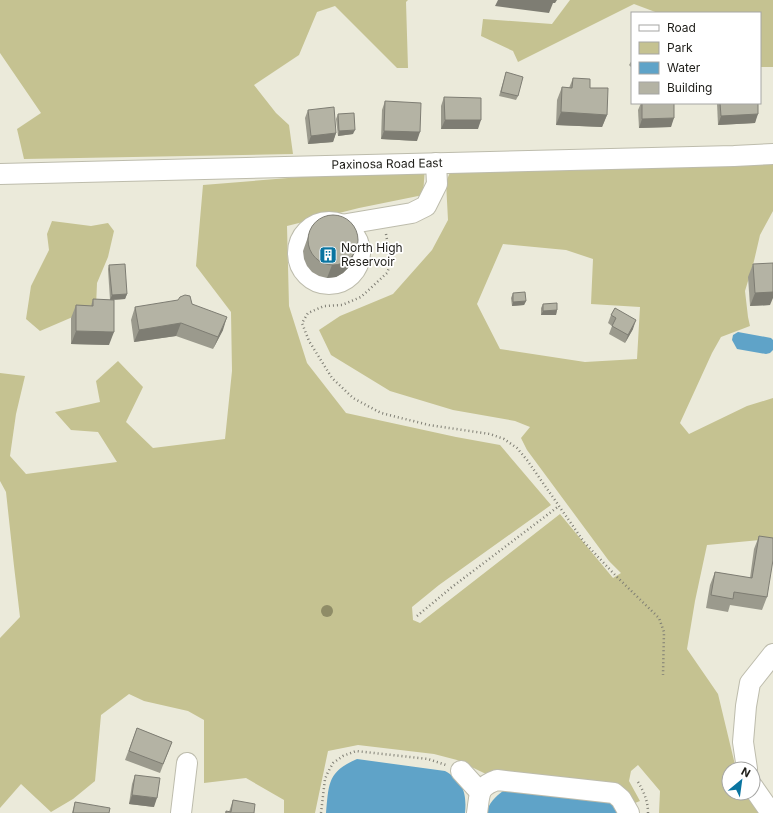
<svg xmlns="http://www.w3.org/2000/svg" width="773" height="813" font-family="Inter,sans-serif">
	<rect width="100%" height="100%" fill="#ebeada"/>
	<g fill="#c5c291" fill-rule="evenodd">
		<polygon points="0,0 408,0 406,2 408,68 397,68 335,6 317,12 299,55 254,85 276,113 289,125 293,154 24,159 17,129 41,113 0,53"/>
		<polygon points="570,0 773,0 773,67 760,67 760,13 658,13 634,4 518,62 513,51 481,36 483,19 552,24"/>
		<path d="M 773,160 L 773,211 L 760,235 L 754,261 L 745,291 L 748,317 L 750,326 L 721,337 L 712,353 L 680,423 L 689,434 L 747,406 L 773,398 L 773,550 L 760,540 L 707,545 L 695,601 L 687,649 L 718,694 L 736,769 L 729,769 L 729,793 L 742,793 L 744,797 L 773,798 L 773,813 L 659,813 L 660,791 L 638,765 L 631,771 L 629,781 L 640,801 L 635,803 L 612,786 L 486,774 L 457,760 L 434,754 L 358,745 L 328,751 L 315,813 L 284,813 L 284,800 L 246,778 L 204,783 L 204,720 L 188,711 L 144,701 L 129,694 L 101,715 L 95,781 L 73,799 L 51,812 L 21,784 L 0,808 L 0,638 L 20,617 L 14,566 L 6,492 L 0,481 L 0,373 L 25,376 L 16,414 L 10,456 L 26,474 L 117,462 L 98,432 L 71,430 L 55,412 L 100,402 L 96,381 L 118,361 L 143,387 L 126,422 L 153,448 L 225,439 L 232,371 L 231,312 L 196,266 L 203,185 L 425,167 L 423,195 L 359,208 L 287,226 L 289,306 L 307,363 L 346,413 L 456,437 L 500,445 L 551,505 L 439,585 L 412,607 L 413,620 L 420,623 L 560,514 L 613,578 L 621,573 L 609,561 L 527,450 L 521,438 L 530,427 L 515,421 L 453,410 L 390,391 L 331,355 L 319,330 L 340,316 L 393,294 L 432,250 L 448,220 L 446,182 L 451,170 ZM 503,244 L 566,250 L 593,259 L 591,304 L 640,307 L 637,359 L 585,362 L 500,349 L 477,304 Z"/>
		<polygon points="52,221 91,226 108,223 114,231 108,257 97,283 96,307 40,331 26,319 31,286 49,250 47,234"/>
	</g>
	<g fill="#5fa3c8">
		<polygon points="738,332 771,338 773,340 773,350 770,353 766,354 737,349 732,340 733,335"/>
		<path d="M 357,759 L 445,771 C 463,781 467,793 465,813 L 326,813 C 329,784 327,772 357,759 Z"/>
		<path d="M 503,791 L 605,799 L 624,813 L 486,813 C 489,803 495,797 503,791 Z"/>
	</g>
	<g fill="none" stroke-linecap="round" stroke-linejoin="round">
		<defs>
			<g id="minor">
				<polyline points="0,174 734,156 773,154"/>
				<circle cx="329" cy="253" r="31"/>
				<polyline points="341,225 412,213 426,206 437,184 436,163"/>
				<polyline points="747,769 743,742 746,706 750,683 773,654"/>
				<polyline points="461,771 480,792"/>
				<polyline points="753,787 771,813"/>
				<polyline points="181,813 187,763"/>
				<path d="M 477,813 C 480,794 477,787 497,780 L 614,793 L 621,799 L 629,813"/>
			</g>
		</defs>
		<use href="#minor" stroke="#bdbcac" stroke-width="22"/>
		<g stroke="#7f7e74" stroke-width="2.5" stroke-dasharray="1 3" stroke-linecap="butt">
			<polyline points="386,234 390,256 390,265 387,273 361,297 342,305 324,306 308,313 302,323 309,341 332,378 353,398 381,413 429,425 490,434 504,439 517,448 527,460 584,542 616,576 659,618 664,632 663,675"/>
			<polyline points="417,616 452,587 559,506"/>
			<path d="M 638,782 C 644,792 648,801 648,813"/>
			<polyline points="321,813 325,779 328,772 333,763 343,756 356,751 428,759 446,765"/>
		</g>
		<use href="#minor" stroke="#fff" stroke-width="20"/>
	</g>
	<circle fill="#8f8c67" cx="327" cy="611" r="6"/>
	<g fill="#9b9a8d">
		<polygon points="632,60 632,68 629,65"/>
		<polygon points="506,72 518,96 516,100 499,96"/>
		<polygon points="573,78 590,88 607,115 602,127 556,125 557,100 562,87 569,88"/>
		<polygon points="444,97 478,129 441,129 441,106"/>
		<polygon points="385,101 417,141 381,139 382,110"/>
		<polygon points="641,103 674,103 671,127 639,128 638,110"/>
		<polygon points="717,103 758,103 755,123 718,125"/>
		<polygon points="308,110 336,133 333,142 308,144 305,118"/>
		<polygon points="338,114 353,134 338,136 336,119"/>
		<polygon points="310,231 353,259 349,267 343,273 336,277 327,278 319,276 312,272 307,266 304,259 303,251"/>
		<polygon points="753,264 770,305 750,306 748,277"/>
		<polygon points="109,265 127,294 125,299 110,300 108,269"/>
		<polygon points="513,293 526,301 524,305 512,306 511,298"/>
		<polygon points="93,299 109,345 71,344 71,318 76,305 91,306"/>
		<polygon points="192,304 223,330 213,349 176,336 134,342 131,320 135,307"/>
		<polygon points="543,304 557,310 556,315 541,315 541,308"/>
		<polygon points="615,308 633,329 625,343 609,334 612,326 608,323 611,315"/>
		<polygon points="759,536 767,597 762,610 730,605 728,612 706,608 710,585 715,572 750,578 754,549"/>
		<polygon points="137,728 172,742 160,773 125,760"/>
		<polygon points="135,775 154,807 129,804 132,784"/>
		<polygon points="233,800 254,813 225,813 226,811 229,812"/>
		<polygon points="75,802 109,813 72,813"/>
	</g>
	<g fill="#7e7d73">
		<polygon points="498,0 557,0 555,3 553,3 549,13 495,6"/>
		<polygon points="561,112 607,115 602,127 556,125"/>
		<polygon points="758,114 755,123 718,125 721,116"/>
		<polygon points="674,118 671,127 639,128 642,119"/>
		<polygon points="445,120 481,120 478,129 441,129"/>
		<polygon points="355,130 353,134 338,136 339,131"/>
		<polygon points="384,131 420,132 417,141 381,139"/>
		<polygon points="336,133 333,142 308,144 311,136"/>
		<polygon points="357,246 349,267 343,273 336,277 327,278 332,265"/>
		<polygon points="773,289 773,298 770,305 750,306 755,293"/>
		<polygon points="127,294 125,299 110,300 112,295"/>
		<polygon points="526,301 524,305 512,306 513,302"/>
		<polygon points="557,310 556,315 541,315 543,311"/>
		<polygon points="227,317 223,330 213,349 218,337"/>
		<polygon points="636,320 633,329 625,343 628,335"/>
		<polygon points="181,323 176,336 134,342 139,330"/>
		<polygon points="76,331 114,332 109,345 71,344"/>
		<polygon points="132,795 157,798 154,807 129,804"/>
	</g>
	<g fill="#b4b3a4" stroke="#7e7d73">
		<polygon points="506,72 523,77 518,96 501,92"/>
		<polygon points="573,78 590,79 590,88 608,88 607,115 561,112 562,87 572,88"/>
		<polygon points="444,97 481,98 481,120 445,120"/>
		<polygon points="385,101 421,103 420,132 384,131"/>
		<polygon points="642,103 674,103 674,118 642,119"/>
		<polygon points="720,103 758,103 758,114 721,116"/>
		<polygon points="334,107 336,133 311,136 308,110"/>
		<polygon points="354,113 355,130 339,131 338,114"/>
		<circle cx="333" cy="240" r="25"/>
		<polygon points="773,263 773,292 755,293 753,264"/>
		<polygon points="125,264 127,294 112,295 109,265"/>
		<polygon points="525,292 526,301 513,302 513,293"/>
		<polygon points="185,295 190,296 192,304 227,317 218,337 181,323 139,330 135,307 178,300 180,297"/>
		<polygon points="93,299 114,300 114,332 76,331 76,305 93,306"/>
		<polygon points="557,303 557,310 543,311 543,304"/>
		<polygon points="615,308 636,320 628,335 612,326 616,318 611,315"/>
		<polygon points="759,536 773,538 773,560 767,597 734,592 733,599 711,595 715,572 752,578"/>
		<polygon points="137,728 172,742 163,764 129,751"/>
		<polygon points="135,775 160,778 157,798 132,795"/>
		<polygon points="233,800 255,804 254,813 226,813 226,811 231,812"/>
		<polygon points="75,802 110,808 109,813 73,813"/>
	</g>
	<defs>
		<symbol id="building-square" viewBox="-11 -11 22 22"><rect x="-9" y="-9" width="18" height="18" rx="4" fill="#0974a0" stroke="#fff"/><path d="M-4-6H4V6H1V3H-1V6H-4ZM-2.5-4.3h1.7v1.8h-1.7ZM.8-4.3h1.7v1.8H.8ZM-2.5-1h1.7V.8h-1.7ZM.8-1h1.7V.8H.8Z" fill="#fff"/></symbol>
	</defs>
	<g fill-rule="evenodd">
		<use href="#building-square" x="318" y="245" width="20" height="20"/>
	</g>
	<g text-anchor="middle" stroke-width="3.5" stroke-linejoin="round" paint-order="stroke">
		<g font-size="12" fill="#1e1d18" stroke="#fff">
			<text transform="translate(387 164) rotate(-1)" y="4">Paxinosa Road East</text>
		</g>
		<g font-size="12" fill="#1e1d18" stroke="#fff" text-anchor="start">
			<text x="341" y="252">North High<tspan x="341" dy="14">Reservoir</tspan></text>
		</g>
	</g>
	<rect x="631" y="12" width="130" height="92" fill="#ffffff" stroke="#a5a5a3"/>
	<rect x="639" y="25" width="20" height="6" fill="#ffffff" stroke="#a5a5a3"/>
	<text x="667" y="32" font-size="12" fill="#1e1d18">Road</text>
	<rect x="639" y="42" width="20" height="12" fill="#c5c291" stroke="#a5a5a3"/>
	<text x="667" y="52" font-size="12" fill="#1e1d18">Park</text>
	<rect x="639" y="62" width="20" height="12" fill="#5fa3c8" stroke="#a5a5a3"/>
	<text x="667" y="72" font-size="12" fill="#1e1d18">Water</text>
	<rect x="639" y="82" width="20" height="12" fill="#b4b3a4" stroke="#a5a5a3"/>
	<text x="667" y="92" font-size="12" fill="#1e1d18">Building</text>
	<g transform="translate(741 781) rotate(29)"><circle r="19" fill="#ffffff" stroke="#a5a5a3"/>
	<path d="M0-3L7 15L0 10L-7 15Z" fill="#0974a0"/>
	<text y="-6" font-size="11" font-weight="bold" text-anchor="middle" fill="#1e1d18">N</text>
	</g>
</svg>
